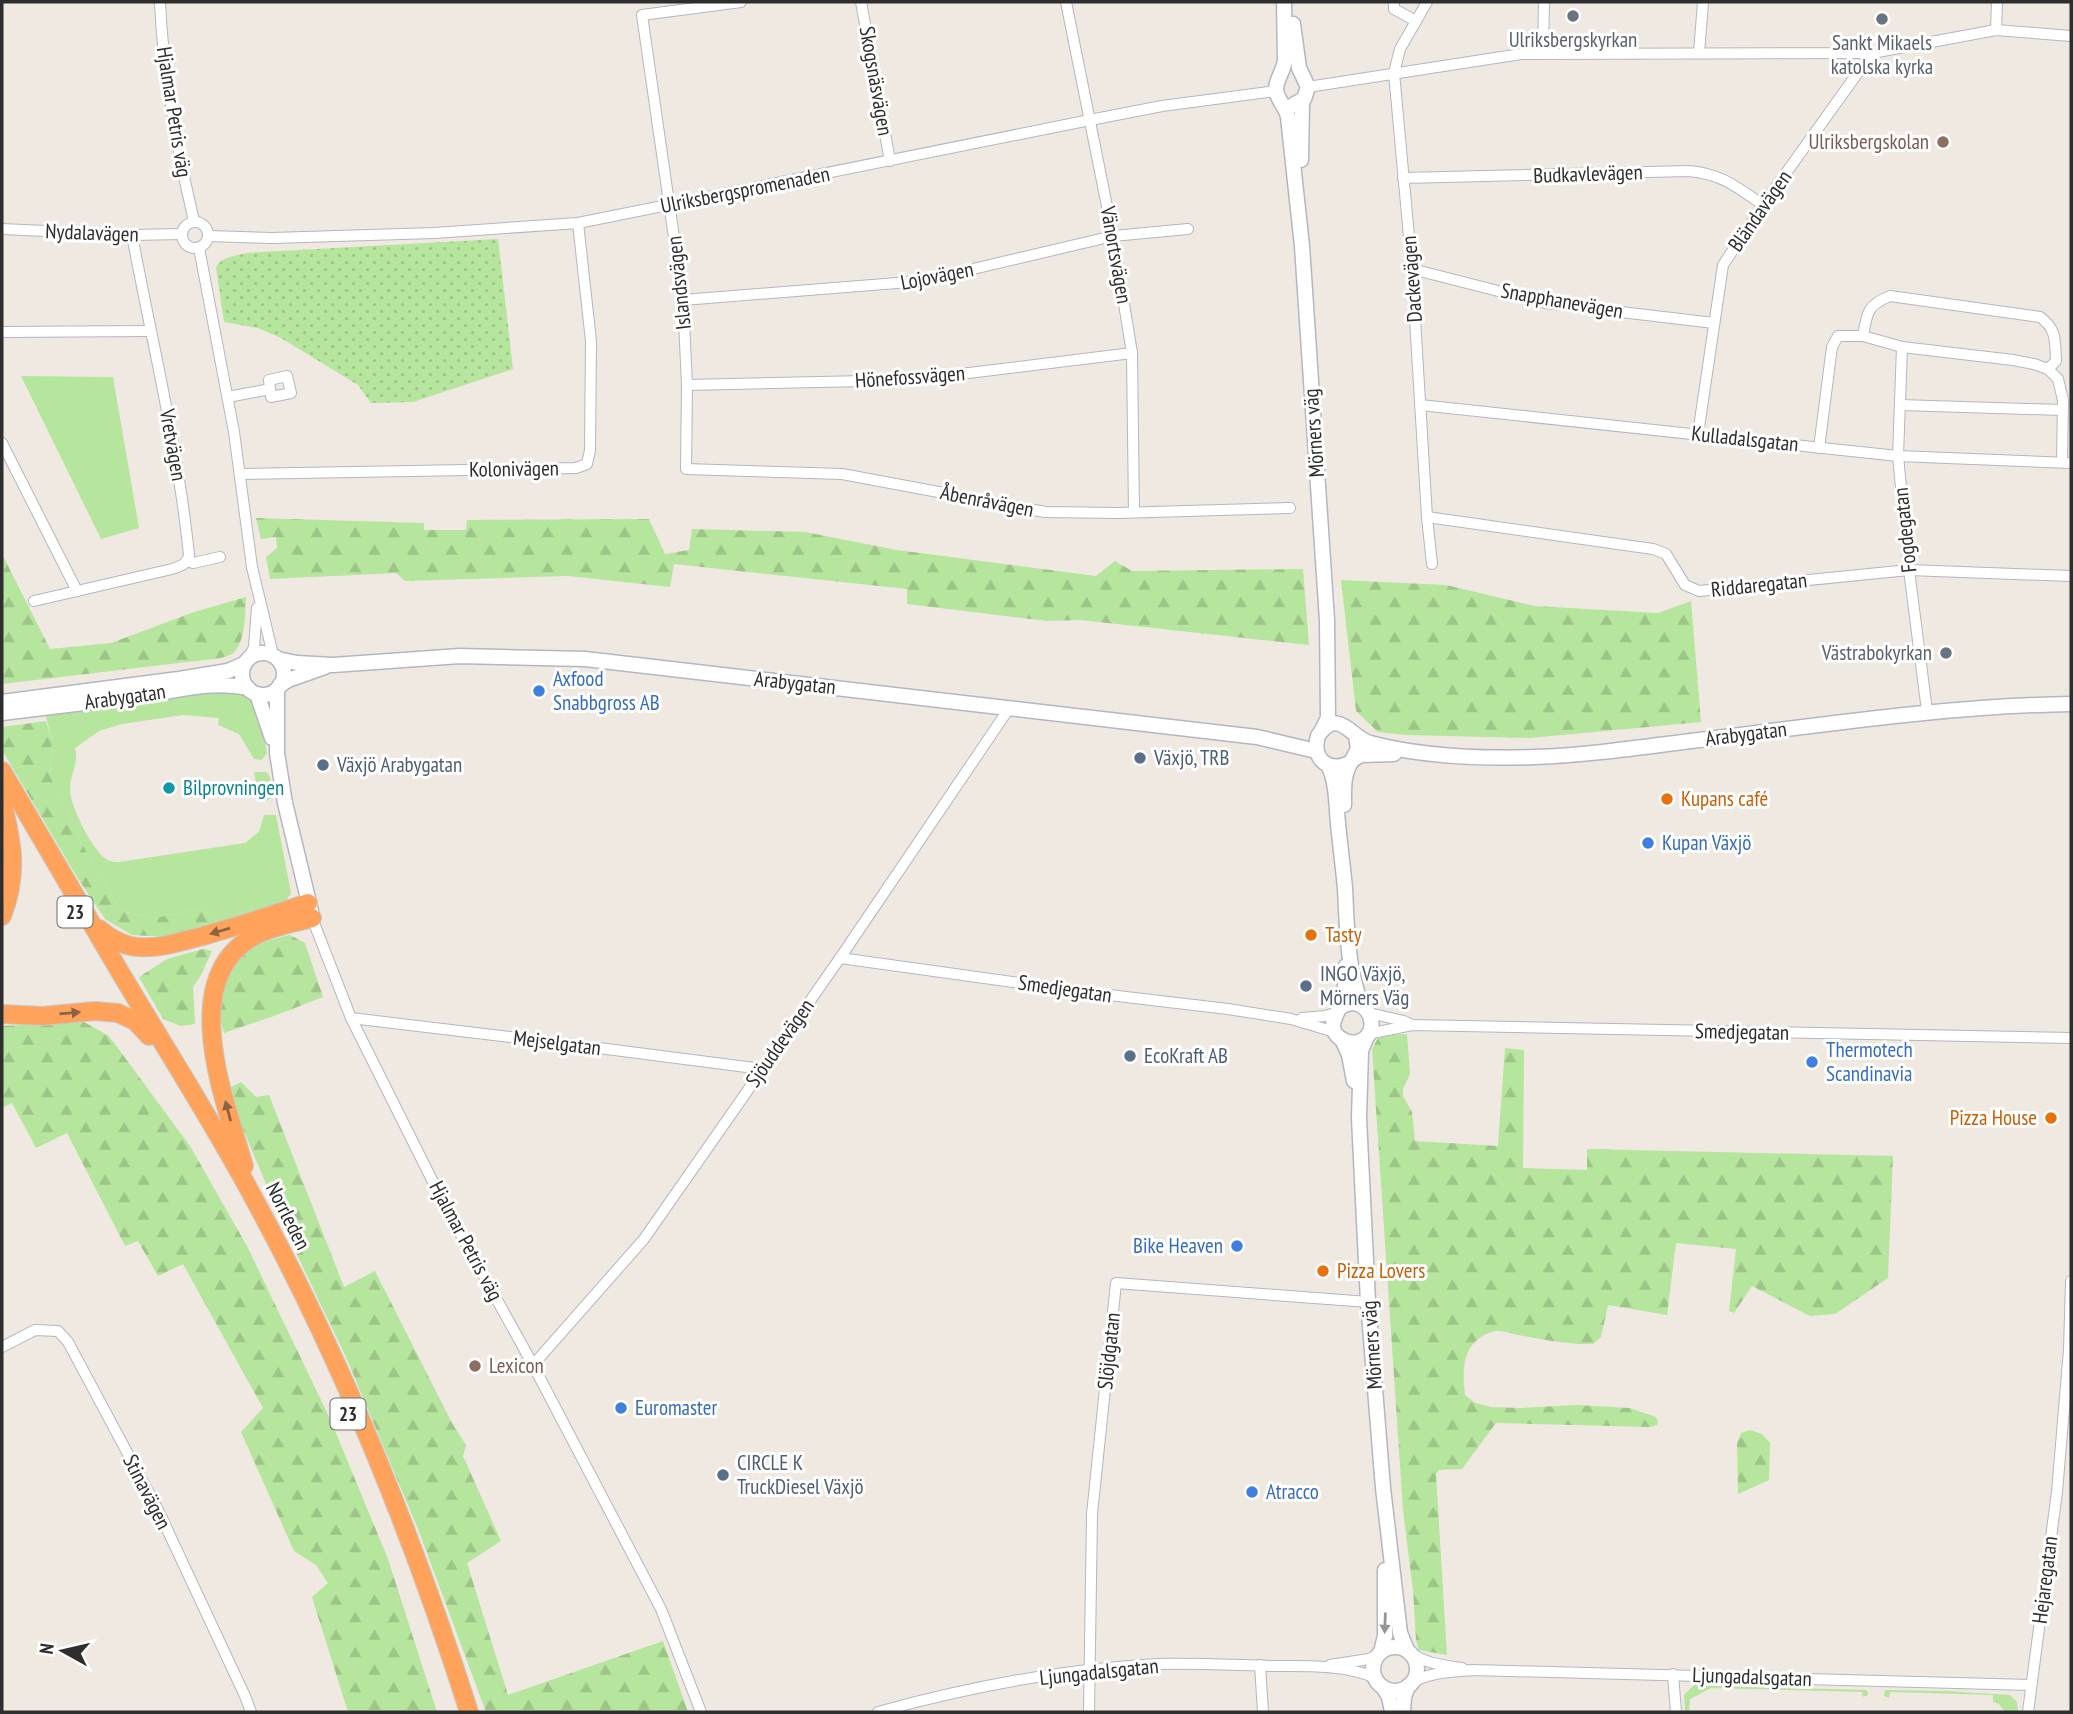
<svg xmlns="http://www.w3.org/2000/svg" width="2073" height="1714" font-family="'PT Sans Narrow',sans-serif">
	<defs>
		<pattern id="forest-firs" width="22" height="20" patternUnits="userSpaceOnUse" patternTransform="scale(1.75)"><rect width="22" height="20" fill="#b6e59e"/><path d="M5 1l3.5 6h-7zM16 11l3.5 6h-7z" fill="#9dc588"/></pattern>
		<pattern id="garden-dots" width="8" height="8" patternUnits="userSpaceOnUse" patternTransform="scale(1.75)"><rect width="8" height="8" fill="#b6e59e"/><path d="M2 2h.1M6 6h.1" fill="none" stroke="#9dc588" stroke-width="1.8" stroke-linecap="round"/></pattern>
	</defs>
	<rect width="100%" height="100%" fill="#efe9e1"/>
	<g fill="#b6e59e">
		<polygon points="21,376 113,377 139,528 101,539"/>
		<path d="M 241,691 C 263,706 262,729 267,753 L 262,760 L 254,759 L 239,734 L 218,725 L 219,718 L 183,715 L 122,724 L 99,731 L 75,748 C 79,765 70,773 70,790 C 70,806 94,854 108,860 C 112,862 116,862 119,862 L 245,843 L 259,832 L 264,815 L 276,815 L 291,893 L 286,901 L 218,925 L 204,909 L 154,918 L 121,911 L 81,842 L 50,776 L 52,740 L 45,713 L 189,692 Z"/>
		<polygon points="254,772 266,772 270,777 273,797 266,801 260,801"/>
		<polygon points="1694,1685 1867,1690 1868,1695 1863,1697 1862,1692 1711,1688 1690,1699 1689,1712 1685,1712 1684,1695"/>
		<polygon points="1885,1690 1947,1691 2010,1695 2017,1702 2018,1712 2005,1712 1999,1704 1993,1702 1993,1695 1890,1692 1889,1698 1884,1696"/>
	</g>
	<g fill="url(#forest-firs)">
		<polygon points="256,518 424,523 424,530 466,530 467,520 649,519 665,554 689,550 692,529 805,532 897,550 1096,576 1115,561 1132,571 1303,569 1309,645 1080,620 1047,621 907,604 907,589 674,564 670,587 568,576 405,581 396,573 270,579 266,557 277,548 276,537 261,539"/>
		<path d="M 2,554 L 50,649 L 111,643 L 194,612 L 246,597 C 245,613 246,643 232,654 C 228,656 224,657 221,658 L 2,684 Z"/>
		<polygon points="1341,580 1446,585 1535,606 1658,613 1691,601 1701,722 1530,738 1407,735 1378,732 1356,711"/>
		<polygon points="46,721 52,740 50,776 81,842 121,911 154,918 204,909 218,925 167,937 132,935 105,919 77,877 2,750 2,727"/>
		<path d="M 290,935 L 305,943 L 323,997 L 274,1016 L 224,1033 C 214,1005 227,965 253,948 C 263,941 278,938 290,935 Z"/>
		<polygon points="203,949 212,951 201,975 193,987 195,1024 181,1026 163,1019 139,977 167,959"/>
		<polygon points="84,1022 109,1036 190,1146 248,1248 331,1421 388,1559 437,1712 348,1712 312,1597 328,1583 316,1565 294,1551 241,1432 263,1408 183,1264 158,1276 138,1241 125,1246 67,1133 36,1148 12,1103 2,1108 2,1026"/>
		<path d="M 1407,1034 L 1410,1074 L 1403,1089 L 1403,1096 L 1412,1112 L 1415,1141 L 1498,1146 L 1505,1048 L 1524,1050 L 1523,1168 L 1587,1170 L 1587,1149 L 1893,1156 L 1888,1278 L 1835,1314 L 1810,1316 L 1752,1286 L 1734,1313 L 1729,1311 L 1736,1249 L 1676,1243 L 1667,1315 L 1608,1305 L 1601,1337 L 1593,1344 C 1568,1345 1543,1339 1518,1335 C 1511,1333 1499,1329 1492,1332 C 1462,1341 1462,1370 1465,1395 L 1475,1403 L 1492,1407 L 1520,1408 L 1577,1405 L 1630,1408 L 1656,1417 L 1658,1422 L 1657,1425 L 1650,1427 L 1496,1423 L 1462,1469 L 1439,1470 L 1436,1474 L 1447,1655 L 1419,1650 L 1416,1640 L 1413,1591 L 1403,1510 L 1374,1079 L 1372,1049 L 1379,1036 Z"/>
		<polygon points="241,1082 256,1097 269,1095 344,1287 375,1271 452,1423 466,1445 463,1456 501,1541 467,1563 508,1695 663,1641 688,1712 486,1712 418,1529 346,1357 289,1238 239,1120 231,1087"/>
		<polygon points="1750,1430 1762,1434 1770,1443 1769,1480 1738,1494 1737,1443 1741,1433"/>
	</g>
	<path fill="url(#garden-dots)" d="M 498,239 L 513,369 L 413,402 L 371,403 L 358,385 L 281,338 L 258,328 L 224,322 L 216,267 C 222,256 236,256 247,253 Z"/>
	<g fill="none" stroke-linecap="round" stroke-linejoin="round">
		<defs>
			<g id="street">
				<path d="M 160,2 C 163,76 177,149 194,221"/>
				<polyline points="741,2 642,15 683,300 687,385 686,469 842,474 1045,512 1118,513 1290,508"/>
				<polyline points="861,2 890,161"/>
				<polyline points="1066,2 1113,236 1132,353 1134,512"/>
				<polyline points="1394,2 1394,9 1416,21"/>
				<polyline points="1427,2 1400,49 1394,73 1412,269 1427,517 1432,564"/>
				<polyline points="1996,30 1997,2"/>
				<polyline points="1543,53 1544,2"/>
				<polyline points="1699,53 1703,2"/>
				<polyline points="1308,87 1521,54 1872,53 1996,30 2071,36"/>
				<path d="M 1403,178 L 1689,171 C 1722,174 1737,187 1763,205"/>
				<circle cx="195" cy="235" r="13"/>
				<polyline points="2,229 132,235 182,234"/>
				<polyline points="209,236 272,238 434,233 578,223 1090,120 1162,106 1276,91"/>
				<polyline points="199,248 234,432 252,567 273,655"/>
				<polyline points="1412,269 1545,303 1714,323"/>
				<polyline points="683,300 922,281 1113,236 1188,229"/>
				<polyline points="2,332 150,331"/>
				<path d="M 1863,336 C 1867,313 1867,305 1890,296 L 2040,317 C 2057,329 2055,342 2056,361 L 2048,369"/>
				<polyline points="1902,347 1898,456 1909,570 1927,711"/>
				<polyline points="687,385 911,380 1132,353"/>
				<polyline points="228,397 270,389 271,397 291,393 287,376 269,380 270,389"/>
				<polyline points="1420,405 1898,456 2071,463"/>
				<polyline points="1900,405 2062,410"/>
				<polyline points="1698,434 1723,265 1763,205 1872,53"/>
				<polyline points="2,443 77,591"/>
				<polyline points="1819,448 1832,347 1838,336 1863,336 1902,347 2013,360 2034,364 2048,369 2058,379 2063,400 2062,462"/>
				<polyline points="240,474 576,468 587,464 590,450 591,341 578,223"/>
				<polyline points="1427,517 1653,549 1666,554 1685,585 1699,591 1909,570 2071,576"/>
				<polyline points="187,561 193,563 220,557"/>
				<path d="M 34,601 L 172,569 C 180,566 187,565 189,555 C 178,447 152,342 132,235"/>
				<polyline points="249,658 254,647 257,608"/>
				<polyline points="312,918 351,1018 444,1204 533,1365 661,1609 701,1712"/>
				<polyline points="840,958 1092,993 1228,1009 1291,1019 1335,1032"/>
				<polyline points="1369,1013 1404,1021 1412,1025"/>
				<polyline points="351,1018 568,1044 762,1069"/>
				<polyline points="1302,1018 1325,1016 1335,1013"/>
				<polyline points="1368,1034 1412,1025 2071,1038"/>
				<polyline points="2,1347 35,1330 58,1331 68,1342 159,1512 245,1696 251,1712"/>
				<polyline points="533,1365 644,1239 840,958 1010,707"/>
				<path d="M 1410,1652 C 1425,1664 1443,1665 1462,1668"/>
				<polyline points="1260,1665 1263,1712"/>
				<polyline points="1330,1665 1369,1659 1379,1654"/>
				<polyline points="1673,1674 1676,1712"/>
				<path d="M 1411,1683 C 1429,1672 1452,1672 1473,1670 L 2031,1685"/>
				<path d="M 878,1712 C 968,1687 1064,1669 1157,1664 C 1194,1663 1232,1665 1270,1666 C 1300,1666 1347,1664 1375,1678"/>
				<polyline points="1089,1712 1092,1514 1116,1283 1368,1302"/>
				<polyline points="2028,1712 2057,1492 2069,1350 2071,1281"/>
			</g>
			<g id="secondary">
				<path d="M 1284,2 L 1285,60 C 1284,70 1276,80 1276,89 C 1276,99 1286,106 1288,117 L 1302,246 L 1327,620 L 1328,718 L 1322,730"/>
				<polyline points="1293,24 1299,68 1308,87 1304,99 1293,105"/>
				<polyline points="1301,160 1302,102"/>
				<circle cx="263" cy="674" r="21"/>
				<polyline points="278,659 297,663 333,665 460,656 585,659 1257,737 1316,751"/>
				<polyline points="280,685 288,680 325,667"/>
				<polyline points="277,689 277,753 285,803 311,911"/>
				<polyline points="257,694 272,738"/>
				<polyline points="2,702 179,679 228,671 244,664"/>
				<path d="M 2,713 C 48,707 95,702 141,696 C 176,691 212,680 248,688"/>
				<path d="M 1356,736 L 1358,749 L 1351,762 C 1330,774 1311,760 1318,736 C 1338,706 1351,738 1370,743 C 1424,757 1479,759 1534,757 C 1592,755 1649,746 1707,739 C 1829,724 1949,706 2071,704"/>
				<polyline points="1354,759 1361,755 1394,754"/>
				<path d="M 1328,765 C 1337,782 1336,805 1338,823 C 1340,845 1343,867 1345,888 C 1347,927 1347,969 1362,1006"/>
				<path d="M 1344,805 C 1344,789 1343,775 1351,762"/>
				<path d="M 1338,1009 C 1367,987 1386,1035 1357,1042 C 1352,1043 1346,1042 1341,1039 C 1324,1027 1339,1013 1343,999 C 1346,989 1345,977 1346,966"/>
				<polyline points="1367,1036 1361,1051 1359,1118 1368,1302 1383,1488 1400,1633 1407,1650"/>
				<polyline points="1342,1039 1349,1055 1354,1081"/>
				<circle cx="1395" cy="1669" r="22"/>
				<polyline points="1381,1652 1385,1636 1385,1570"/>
				<polyline points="1383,1687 1389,1697 1392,1712"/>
				<polyline points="1403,1712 1404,1697 1408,1686"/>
			</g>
			<g id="highway">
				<path d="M 2,771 C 41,838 81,905 120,972 C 164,1046 211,1119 252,1195 C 341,1358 413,1536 469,1712"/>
				<path d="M 2,802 C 13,843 18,875 2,916"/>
				<path d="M 99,929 C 111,939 123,946 138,947 C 160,949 182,941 203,936 C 238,926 273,915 308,903"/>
				<polyline points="2,1014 43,1016 95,1011 118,1013 135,1021 149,1036"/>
				<path d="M 244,1166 C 225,1100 175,977 256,935 C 273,926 294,923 312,918"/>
			</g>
		</defs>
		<use href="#street" stroke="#b4b7c1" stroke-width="12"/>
		<use href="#secondary" stroke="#b4b7c1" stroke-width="17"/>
		<use href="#highway" stroke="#c9c9c9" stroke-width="20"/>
		<use href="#street" stroke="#fff" stroke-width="10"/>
		<use href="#secondary" stroke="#fff" stroke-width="14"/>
		<use href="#highway" stroke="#ffa35c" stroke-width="18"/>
	</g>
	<defs><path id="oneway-solid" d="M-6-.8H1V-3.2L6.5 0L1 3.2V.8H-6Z" transform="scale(1.75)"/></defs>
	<g fill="#8c6343">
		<use href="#oneway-solid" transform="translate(220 931) rotate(164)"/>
		<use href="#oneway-solid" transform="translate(70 1013) rotate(-5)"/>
		<use href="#oneway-solid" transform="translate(228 1111) rotate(-105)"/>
	</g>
	<use fill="#969696" href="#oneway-solid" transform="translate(1385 1623) rotate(92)"/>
	<g fill="#6b7280" stroke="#fff" stroke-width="2.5">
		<circle cx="1573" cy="16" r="7"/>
		<circle cx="1882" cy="19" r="7"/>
		<circle cx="1946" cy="653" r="7"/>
	</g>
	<g fill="#8d6e63" stroke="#fff" stroke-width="2.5">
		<circle cx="1943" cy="142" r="7"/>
		<circle cx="475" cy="1366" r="7"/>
	</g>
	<g fill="#3f7fe0" stroke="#fff" stroke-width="2.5">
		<circle cx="539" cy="691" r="7"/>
		<circle cx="1648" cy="843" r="7"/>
		<circle cx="1812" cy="1062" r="7"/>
		<circle cx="1237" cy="1246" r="7"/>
		<circle cx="621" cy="1408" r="7"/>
		<circle cx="1252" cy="1492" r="7"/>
	</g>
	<g fill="#5c6f8a" stroke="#fff" stroke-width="2.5">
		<circle cx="1140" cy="758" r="7"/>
		<circle cx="323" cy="765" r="7"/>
		<circle cx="1306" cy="986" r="7"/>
		<circle cx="1130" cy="1056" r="7"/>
		<circle cx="723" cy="1475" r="7"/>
	</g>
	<circle fill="#0f9aa8" stroke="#fff" stroke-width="2.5" cx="169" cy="788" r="7"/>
	<g fill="#e8710a" stroke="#fff" stroke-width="2.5">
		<circle cx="1667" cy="799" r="7"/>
		<circle cx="1311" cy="935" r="7"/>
		<circle cx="2051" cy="1118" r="7"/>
		<circle cx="1323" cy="1271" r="7"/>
	</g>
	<g text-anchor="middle" stroke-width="6" stroke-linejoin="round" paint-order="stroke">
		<g fill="#fff" stroke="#6d6d6d" stroke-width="2">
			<rect x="57.5" y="896.5" width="35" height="31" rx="5"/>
			<rect x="330.5" y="1398.5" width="35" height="31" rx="5"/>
		</g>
		<g font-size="19" font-weight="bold" fill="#2e2e2e">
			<text x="75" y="919">23</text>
			<text x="348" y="1421">23</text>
		</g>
		<g font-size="21" fill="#5b616d" stroke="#fff">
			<text x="1573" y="47">Ulriksbergskyrkan</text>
			<text x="1882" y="50">Sankt Mikaels<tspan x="1882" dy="24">katolska kyrka</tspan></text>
			<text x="1932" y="660" text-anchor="end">Västrabokyrkan</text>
		</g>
		<g font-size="21" fill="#2e2e2e" stroke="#fff">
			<text transform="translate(876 81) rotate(80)" y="7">Skogsnäsvägen</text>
			<text transform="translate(174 112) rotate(81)" y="7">Hjalmar Petris väg</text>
			<text transform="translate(1588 174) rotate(-2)" y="7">Budkavlevägen</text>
			<text transform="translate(745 190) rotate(-11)" y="7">Ulriksbergspromenaden</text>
			<text transform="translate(1760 211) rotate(-55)" y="7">Bländavägen</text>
			<text transform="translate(92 233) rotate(2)" y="7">Nydalavägen</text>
			<text transform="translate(1116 255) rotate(80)" y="7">Vänortsvägen</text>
			<text transform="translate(937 276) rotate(-11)" y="7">Lojovägen</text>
			<text transform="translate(1412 279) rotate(-94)" y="7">Dackevägen</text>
			<text transform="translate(679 283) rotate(-96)" y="7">Islandsvägen</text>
			<text transform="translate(1562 301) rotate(10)" y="7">Snapphanevägen</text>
			<text transform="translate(910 377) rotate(-4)" y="7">Hönefossvägen</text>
			<text transform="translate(1314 433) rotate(-94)" y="7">Mörners väg</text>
			<text transform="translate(1745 439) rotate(6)" y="7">Kulladalsgatan</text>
			<text transform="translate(173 445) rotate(80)" y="7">Vretvägen</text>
			<text transform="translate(514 469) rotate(-1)" y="7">Kolonivägen</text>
			<text transform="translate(987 501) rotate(11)" y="7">Åbenråvägen</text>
			<text transform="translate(1905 530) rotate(-96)" y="7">Fogdegatan</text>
			<text transform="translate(1759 585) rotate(-6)" y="7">Riddaregatan</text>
			<text transform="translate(795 683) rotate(6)" y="7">Arabygatan</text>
			<text transform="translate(125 697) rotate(-8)" y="7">Arabygatan</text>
			<text transform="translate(1746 734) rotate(-7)" y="7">Arabygatan</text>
			<text transform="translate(1065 989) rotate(8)" y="7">Smedjegatan</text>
			<text transform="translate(1742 1032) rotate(1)" y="7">Smedjegatan</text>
			<text transform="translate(557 1043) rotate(7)" y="7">Mejselgatan</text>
			<text transform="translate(780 1043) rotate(-55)" y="7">Sjöuddevägen</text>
			<text transform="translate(288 1216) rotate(63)" y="7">Norrleden</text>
			<text transform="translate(466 1241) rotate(62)" y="7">Hjalmar Petris väg</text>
			<text transform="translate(1372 1345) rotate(-94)" y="7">Mörners väg</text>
			<text transform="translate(1109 1351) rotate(-84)" y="7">Slöjdgatan</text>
			<text transform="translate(147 1492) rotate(63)" y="7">Stinavägen</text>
			<text transform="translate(2045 1580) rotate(-83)" y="7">Hejaregatan</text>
			<text transform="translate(1099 1672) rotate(-6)" y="7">Ljungadalsgatan</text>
			<text transform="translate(1752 1677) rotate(2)" y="7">Ljungadalsgatan</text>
		</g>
		<g font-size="21" fill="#785e54" stroke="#fff" text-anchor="end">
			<text x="1929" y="149">Ulriksbergskolan</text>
			<text x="489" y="1373" text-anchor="start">Lexicon</text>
		</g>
		<g font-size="21" fill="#366cbe" stroke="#fff" text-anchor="start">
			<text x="553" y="686">Axfood<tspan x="553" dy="24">Snabbgross AB</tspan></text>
			<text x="1662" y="850">Kupan Växjö</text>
			<text x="1826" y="1057">Thermotech<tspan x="1826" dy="24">Scandinavia</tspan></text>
			<text x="1223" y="1253" text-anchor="end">Bike Heaven</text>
			<text x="635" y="1415">Euromaster</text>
			<text x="1266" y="1499">Atracco</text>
		</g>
		<g font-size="21" fill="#4e5e75" stroke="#fff" text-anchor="start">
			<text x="1154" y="765">Växjö, TRB</text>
			<text x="337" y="772">Växjö Arabygatan</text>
			<text x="1320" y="981">INGO Växjö,<tspan x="1320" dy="24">Mörners Väg</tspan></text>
			<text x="1144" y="1063">EcoKraft AB</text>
			<text x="737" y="1470">CIRCLE K<tspan x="737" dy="24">TruckDiesel Växjö</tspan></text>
		</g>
		<g font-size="21" fill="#0d838f" stroke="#fff" text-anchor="start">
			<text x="183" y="795">Bilprovningen</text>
		</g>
		<g font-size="21" fill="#c56008" stroke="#fff" text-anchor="start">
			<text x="1681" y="806">Kupans café</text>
			<text x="1325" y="942">Tasty</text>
			<text x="2037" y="1125" text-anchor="end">Pizza House</text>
			<text x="1337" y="1278">Pizza Lovers</text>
		</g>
	</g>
	<rect width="2073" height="1714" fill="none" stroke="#2e2e2e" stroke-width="7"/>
	<g transform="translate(63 1651) rotate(278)" stroke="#ffffff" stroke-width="5" paint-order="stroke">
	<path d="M0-5L12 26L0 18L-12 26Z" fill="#2e2e2e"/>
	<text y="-10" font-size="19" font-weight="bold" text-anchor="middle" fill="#2e2e2e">N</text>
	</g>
</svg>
